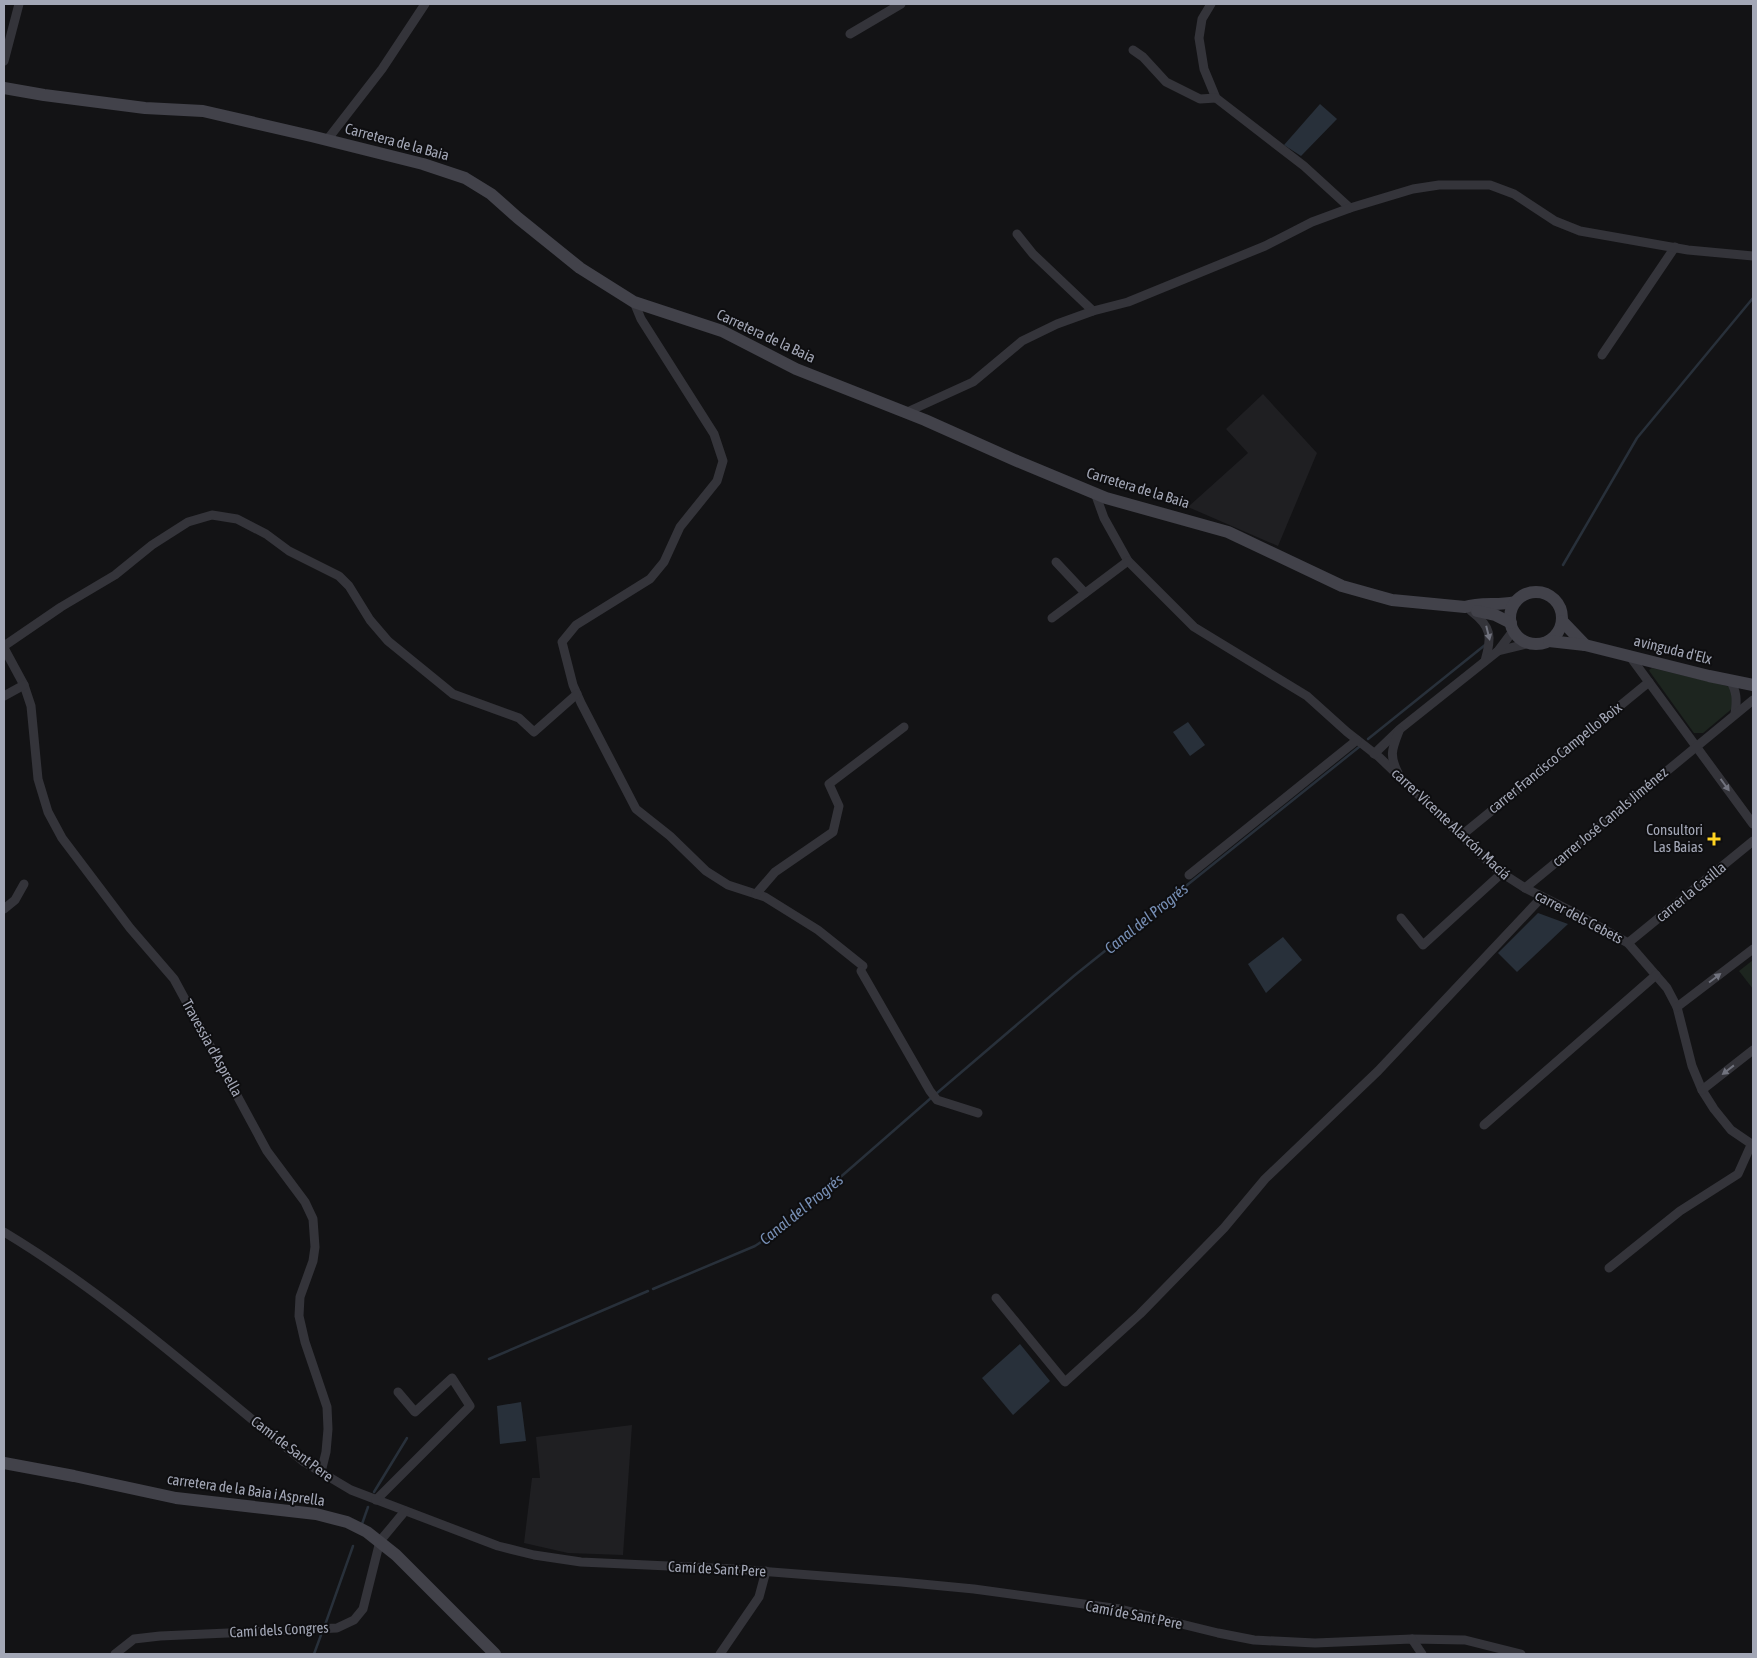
<svg xmlns="http://www.w3.org/2000/svg" width="1757" height="1658" font-family="'Asap Condensed',sans-serif">
	<rect width="100%" height="100%" fill="#131315"/>
	<g fill="#1f1f22">
		<polygon points="1263,394 1317,453 1278,546 1188,507 1248,453 1226,429"/>
		<polygon points="632,1425 623,1555 568,1553 524,1543 532,1478 540,1478 536,1437"/>
	</g>
	<g fill="#1d251f">
		<polygon points="1652,668 1731,687 1734,707 1703,733 1694,733 1650,672 1649,670"/>
		<polygon points="1753,960 1753,989 1739,971"/>
	</g>
	<g fill="#28303a">
		<polygon points="1320,104 1337,119 1301,156 1284,145"/>
		<polygon points="1188,722 1205,745 1190,756 1173,732"/>
		<polygon points="1538,913 1568,924 1517,972 1498,953"/>
		<polygon points="1283,937 1302,960 1266,993 1248,964"/>
		<polygon points="1020,1344 1050,1381 1013,1415 982,1378"/>
		<polygon points="521,1402 526,1441 500,1444 497,1406"/>
	</g>
	<g fill="none" stroke-linecap="round" stroke-linejoin="round">
		<g stroke="#28303a" stroke-width="2.5">
			<polyline points="1563,565 1637,438 1753,298"/>
			<polyline points="1368,739 1485,645"/>
			<polyline points="937,1093 1075,975 1359,747"/>
			<polyline points="653,1289 755,1246 781,1229 931,1098"/>
			<polyline points="489,1359 648,1291"/>
			<polyline points="374,1492 407,1438"/>
			<polyline points="362,1524 368,1507"/>
			<polyline points="325,1625 353,1546"/>
			<polyline points="314,1654 321,1635"/>
		</g>
		<g stroke="#34343a" stroke-width="9">
			<polyline points="1211,4 1202,19 1199,38 1204,69 1216,98 1304,166 1350,208"/>
			<polyline points="850,34 901,4"/>
			<polyline points="1133,50 1143,57 1166,82 1200,99 1216,98"/>
			<polyline points="4,61 19,4"/>
			<polyline points="327,140 382,69 425,4"/>
			<polyline points="1017,234 1033,254 1093,311"/>
			<polyline points="634,302 641,319 714,434 723,461 717,481 680,527 664,562 650,579 576,625 562,642 573,685 581,703 636,809 670,836 706,871 728,885 765,897 818,930 863,966"/>
			<polyline points="1602,355 1675,247"/>
			<polyline points="905,413 973,382 1022,341 1057,324 1093,311 1128,302 1265,246 1312,222 1350,208 1413,189 1439,185 1490,185 1514,194 1555,221 1580,231 1688,250 1753,256"/>
			<polyline points="1095,493 1104,518 1128,561 1194,627 1307,696 1347,732 1379,757 1497,870 1525,888 1571,911 1628,943 1667,988 1677,1007 1692,1066 1702,1090 1714,1109 1731,1130 1753,1145"/>
			<polyline points="1056,562 1085,593"/>
			<path d="M 1471,611 C 1492,627 1492,637 1485,661"/>
			<polyline points="1052,618 1128,561"/>
			<polyline points="4,646 61,607 115,575 152,545 188,522 212,515 237,519 266,534 289,551 339,576 349,586 370,620 388,641 453,694 519,718 534,732 577,694"/>
			<polyline points="4,648 24,685 31,706 38,779 48,812 62,838 130,928 174,979 267,1151 305,1202 313,1219 315,1247 313,1261 300,1297 299,1316 305,1342 327,1407 328,1429 326,1452 321,1472"/>
			<polyline points="1498,651 1530,643"/>
			<polyline points="1629,655 1753,824"/>
			<path d="M 1730,680 C 1737,692 1737,700 1735,714"/>
			<polyline points="4,696 24,685"/>
			<polyline points="1374,754 1400,729 1498,651 1513,631"/>
			<path d="M 1398,773 C 1389,755 1392,749 1399,731"/>
			<polyline points="1462,835 1649,682"/>
			<polyline points="1189,875 1357,740"/>
			<polyline points="1525,888 1753,700"/>
			<polyline points="756,894 775,872 833,832 839,806 829,784 904,727"/>
			<polyline points="4,909 15,900 24,884"/>
			<polyline points="1401,918 1423,945 1502,873"/>
			<polyline points="1628,943 1753,841"/>
			<polyline points="861,971 930,1091 937,1100 978,1113"/>
			<polyline points="1677,1007 1753,949"/>
			<polyline points="1702,1090 1753,1050"/>
			<polyline points="1484,1125 1656,975"/>
			<path d="M 4,1232 C 112,1297 206,1383 304,1462 L 351,1490 L 498,1546 L 534,1555 L 581,1562 L 734,1569 L 901,1582 L 974,1589 L 1120,1609 L 1218,1633 L 1254,1640 L 1315,1643 L 1412,1639 L 1465,1640 L 1521,1654"/>
			<polyline points="1609,1268 1680,1211 1738,1174 1751,1145"/>
			<polyline points="996,1298 1065,1382 1140,1314 1224,1228 1265,1179 1378,1071 1542,897"/>
			<polyline points="376,1500 470,1406 452,1378 415,1412 398,1392"/>
			<polyline points="1412,1639 1422,1654"/>
			<polyline points="115,1654 134,1639 160,1636 337,1628 354,1620 363,1609 380,1541 405,1511"/>
			<polyline points="720,1654 759,1597 766,1571"/>
		</g>
		<g stroke="#42424a" stroke-width="12">
			<path d="M 4,88 L 44,95 L 145,108 L 203,111 L 311,136 L 423,164 L 465,178 L 491,194 L 518,218 L 580,268 L 634,302 L 722,331 L 796,369 L 925,420 L 1017,461 L 1106,498 L 1228,532 L 1342,586 L 1392,600 L 1465,607 C 1481,602 1498,606 1515,602"/>
			<circle cx="1536" cy="618" r="26"/>
			<polyline points="1477,611 1495,615 1511,623"/>
			<polyline points="1562,621 1585,645"/>
			<polyline points="1549,641 1585,645 1709,676 1753,685"/>
			<polyline points="4,1463 74,1476 176,1498 316,1514 347,1522 367,1532 396,1555 495,1654"/>
		</g>
	</g>
	<defs><path id="oneway-solid" d="M-6-.8H1V-3.2L6.5 0L1 3.2V.8H-6Z" transform="scale(1.25)"/></defs>
	<g fill="#71737e">
		<use href="#oneway-solid" transform="translate(1488 633) rotate(76)"/>
		<use href="#oneway-solid" transform="translate(1725 785) rotate(54)"/>
		<use href="#oneway-solid" transform="translate(1715 978) rotate(-37)"/>
		<use href="#oneway-solid" transform="translate(1728 1070) rotate(142)"/>
	</g>
	<path fill="#ffd321" stroke="#0e0e10" stroke-width="2" d="M1711.5 831.5h5v5h5v5h-5v5h-5v-5h-5v-5h5z"/>
	<g text-anchor="middle" stroke-width="4" stroke-linejoin="round" paint-order="stroke">
		<g font-size="15" fill="#a3a7b6" stroke="#0e0e10">
			<text transform="translate(397 142) rotate(15)" y="5">Carretera de la Baia</text>
			<text transform="translate(766 336) rotate(25)" y="5">Carretera de la Baia</text>
			<text transform="translate(1138 488) rotate(17)" y="5">Carretera de la Baia</text>
			<text transform="translate(1673 650) rotate(14)" y="5">avinguda d'Elx</text>
			<text transform="translate(1555 758) rotate(-39)" y="5">carrer Francisco Campello Boix</text>
			<text transform="translate(1610 817) rotate(-40)" y="5">carrer José Canals Jiménez</text>
			<text transform="translate(1451 824) rotate(43)" y="5">carrer Vicente Alarcón Maciá</text>
			<text transform="translate(1691 892) rotate(-39)" y="5">carrer la Casilla</text>
			<text transform="translate(1579 917) rotate(28)" y="5">carrer dels Cebets</text>
			<text transform="translate(212 1048) rotate(61)" y="5">Travessia d'Asprella</text>
			<text transform="translate(292 1449) rotate(37)" y="5">Camí de Sant Pere</text>
			<text transform="translate(246 1490) rotate(8)" y="5">carretera de la Baia i Asprella</text>
			<text transform="translate(717 1569) rotate(3)" y="5">Camí de Sant Pere</text>
			<text transform="translate(1134 1615) rotate(11)" y="5">Camí de Sant Pere</text>
			<text transform="translate(279 1630) rotate(-3)" y="5">Camí dels Congres</text>
		</g>
		<g font-size="15" fill="#a3a7b6" stroke="#0e0e10" text-anchor="end">
			<text x="1703" y="835">Consultori<tspan x="1703" dy="17">Las Baias</tspan></text>
		</g>
		<g font-size="16" font-style="italic" fill="#778fb5" stroke="#0e0e10">
			<text transform="translate(1146 918) rotate(-39)" y="6">Canal del Progrés</text>
			<text transform="translate(801 1209) rotate(-39)" y="6">Canal del Progrés</text>
		</g>
	</g>
	<rect width="1757" height="1658" fill="none" stroke="#a3a7b6" stroke-width="10"/>
</svg>
